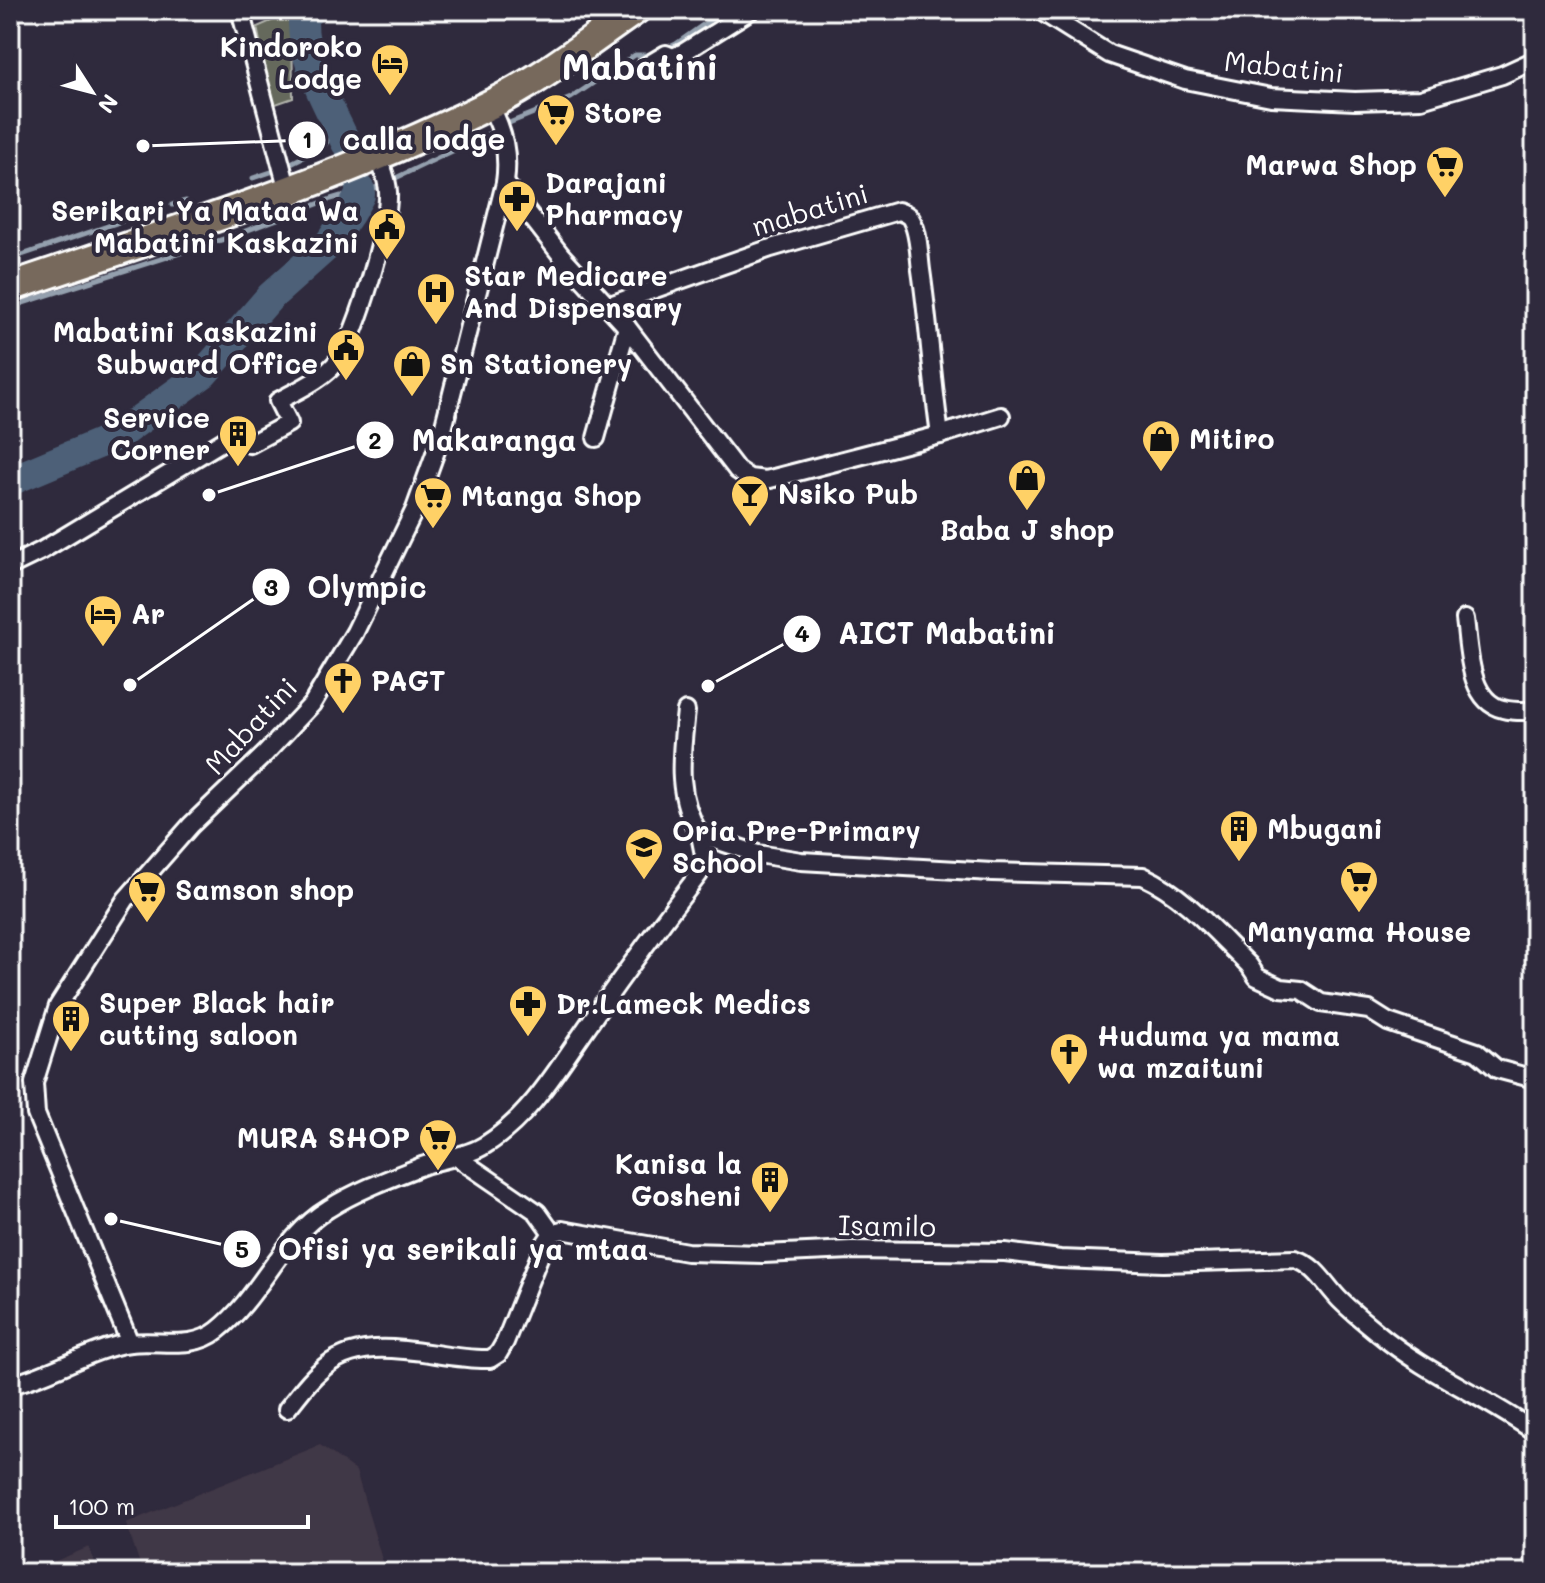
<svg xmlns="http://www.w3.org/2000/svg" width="1545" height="1583" font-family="Mali,sans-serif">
	<rect width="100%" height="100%" fill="#2f2a3d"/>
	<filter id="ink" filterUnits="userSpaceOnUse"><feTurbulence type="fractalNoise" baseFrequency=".0125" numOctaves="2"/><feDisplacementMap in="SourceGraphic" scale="16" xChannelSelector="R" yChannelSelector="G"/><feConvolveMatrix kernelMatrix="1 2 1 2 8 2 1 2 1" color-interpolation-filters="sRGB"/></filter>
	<g filter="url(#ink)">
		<g fill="#413746">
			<polygon points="320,1445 356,1471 386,1573 143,1573 126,1523"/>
			<polygon points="89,1547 99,1573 27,1573"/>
		</g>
		<polygon fill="#65695b" stroke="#b2b4ad" stroke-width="2" points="292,12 293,98 273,105 257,27"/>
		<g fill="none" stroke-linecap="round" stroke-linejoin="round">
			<g stroke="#94a0ae" stroke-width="5">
				<polyline points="665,49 676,44 724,10"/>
				<polyline points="509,123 571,98 635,55 652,55"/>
				<polyline points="287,165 323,147 338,127"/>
				<polyline points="253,178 271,172"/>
				<polyline points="360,195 488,134"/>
				<polyline points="172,205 186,201"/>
				<polyline points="10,259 152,211"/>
				<polyline points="10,307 224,239 331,199 341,196 355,202"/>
			</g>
			<g stroke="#4d6178" stroke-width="30">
				<path d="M 310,10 L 303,16 C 301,61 328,104 346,143"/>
				<polyline points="10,481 117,436 204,373 270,297 328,245 350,213 360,195 360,190"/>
			</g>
			<defs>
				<g id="street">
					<polyline points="240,10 288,191"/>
					<polyline points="1039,10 1109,54 1185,80 1271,97 1355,101 1421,99 1502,75 1535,60"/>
					<polyline points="646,66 666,54 673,57 684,52 751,10"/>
					<polyline points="505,183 561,255 627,327 737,470 749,478 766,480 940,435 1001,416"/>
					<path d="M 607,306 L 771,248 L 898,211 C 904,213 910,215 912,221 C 919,234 919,255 921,270 C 929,325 932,380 940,435"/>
					<polyline points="596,438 627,327"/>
					<path d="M 10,566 L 41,551 L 230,437 L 239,436 L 250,444 L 289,423 L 278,401 C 298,390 326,378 339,359 C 357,334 390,223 388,192 C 388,180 382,168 378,156"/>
					<path d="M 1465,619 C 1469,647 1468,701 1503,709 C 1513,712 1524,711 1535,711"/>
					<path d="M 686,711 C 681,757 675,795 700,835 L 758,854 L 801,861 L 992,872 L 1143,876 C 1185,895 1216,933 1249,965 L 1257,977 L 1281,988 L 1301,990 L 1321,1003 L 1369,1010 L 1388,1022 L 1477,1052 L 1497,1069 L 1535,1079"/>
					<polyline points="455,1156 537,1212 552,1233"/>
					<path d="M 130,1343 L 36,1114 L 34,1083 L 58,1006 L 126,899 L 191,825 L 265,754 L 312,704 L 355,632 L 415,509 L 441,437 L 505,183 C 509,154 504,132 490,105"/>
					<path d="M 10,1385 C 50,1376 92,1348 130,1343 C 160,1339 192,1351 218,1330 C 261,1296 281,1237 328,1209 C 356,1191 391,1178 422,1166 C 442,1159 468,1156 485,1145 C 531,1117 561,1063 591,1021 C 626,971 662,922 699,874 L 704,855 L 700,835"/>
					<path d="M 287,1409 C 298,1396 307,1382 320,1371 C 365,1328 435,1361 490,1359 L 498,1354 L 505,1342 L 544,1245 L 552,1233 L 562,1230 L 687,1252 L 763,1254 L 851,1250 L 1005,1252 L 1060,1259 L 1163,1263 L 1295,1259 C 1317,1266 1325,1285 1340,1300 C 1352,1312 1365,1322 1378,1333 C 1426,1373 1484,1396 1535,1432"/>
				</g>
				<path id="highway" d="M 10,287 C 171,232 334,182 487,106 C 540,81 587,43 635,10"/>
			</defs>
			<use href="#street" stroke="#fff" stroke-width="22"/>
			<use href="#highway" stroke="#fff" stroke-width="34"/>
			<use href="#street" stroke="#2f2a3d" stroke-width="16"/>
			<use href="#highway" stroke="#77695c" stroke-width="28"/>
		</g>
	</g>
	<defs>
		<symbol id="hotel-pin" viewBox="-11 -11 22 30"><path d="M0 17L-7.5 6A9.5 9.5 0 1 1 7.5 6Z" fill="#ffd166" stroke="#2f2a3d"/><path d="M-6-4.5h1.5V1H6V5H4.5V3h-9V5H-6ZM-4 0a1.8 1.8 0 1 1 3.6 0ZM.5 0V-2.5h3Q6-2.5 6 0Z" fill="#111"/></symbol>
		<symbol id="supermarket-pin" viewBox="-11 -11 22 30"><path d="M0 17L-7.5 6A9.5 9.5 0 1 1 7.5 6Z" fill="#ffd166" stroke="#2f2a3d"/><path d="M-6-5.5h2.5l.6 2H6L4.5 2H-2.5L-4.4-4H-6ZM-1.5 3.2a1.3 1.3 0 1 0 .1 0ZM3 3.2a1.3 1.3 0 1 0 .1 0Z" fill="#111"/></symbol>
		<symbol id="pharmacy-pin" viewBox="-11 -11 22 30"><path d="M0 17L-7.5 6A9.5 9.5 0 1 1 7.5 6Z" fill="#ffd166" stroke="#2f2a3d"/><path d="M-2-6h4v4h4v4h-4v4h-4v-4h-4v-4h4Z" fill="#111"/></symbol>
		<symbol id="civic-pin" viewBox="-11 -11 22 30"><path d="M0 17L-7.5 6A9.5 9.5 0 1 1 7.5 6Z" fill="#ffd166" stroke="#2f2a3d"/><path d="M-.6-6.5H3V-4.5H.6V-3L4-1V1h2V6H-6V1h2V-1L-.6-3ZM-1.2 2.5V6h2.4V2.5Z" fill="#111"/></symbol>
		<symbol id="hospital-pin" viewBox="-11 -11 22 30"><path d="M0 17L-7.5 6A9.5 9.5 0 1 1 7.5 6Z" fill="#ffd166" stroke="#2f2a3d"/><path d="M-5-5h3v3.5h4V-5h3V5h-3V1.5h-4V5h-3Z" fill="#111"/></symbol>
		<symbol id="shop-pin" viewBox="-11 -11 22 30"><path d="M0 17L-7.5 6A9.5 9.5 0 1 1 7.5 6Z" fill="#ffd166" stroke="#2f2a3d"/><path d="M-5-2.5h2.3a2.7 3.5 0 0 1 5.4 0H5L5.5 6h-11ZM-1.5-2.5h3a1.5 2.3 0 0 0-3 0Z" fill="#111"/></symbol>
		<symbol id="building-pin" viewBox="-11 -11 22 30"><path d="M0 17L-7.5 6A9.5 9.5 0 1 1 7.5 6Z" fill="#ffd166" stroke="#2f2a3d"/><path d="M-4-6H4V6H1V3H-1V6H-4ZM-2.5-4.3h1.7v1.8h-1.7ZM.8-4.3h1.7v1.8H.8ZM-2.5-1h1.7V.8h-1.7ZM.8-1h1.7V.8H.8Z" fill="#111"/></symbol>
		<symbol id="bar-pin" viewBox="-11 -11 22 30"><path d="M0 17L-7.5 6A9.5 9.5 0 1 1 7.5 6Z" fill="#ffd166" stroke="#2f2a3d"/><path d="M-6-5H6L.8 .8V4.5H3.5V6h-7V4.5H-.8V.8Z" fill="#111"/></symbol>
		<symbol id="church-pin" viewBox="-11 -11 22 30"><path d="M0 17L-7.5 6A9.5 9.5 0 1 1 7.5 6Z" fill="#ffd166" stroke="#2f2a3d"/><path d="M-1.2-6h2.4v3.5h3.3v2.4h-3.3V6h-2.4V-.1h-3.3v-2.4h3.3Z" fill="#111"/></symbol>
		<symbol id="school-pin" viewBox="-11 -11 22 30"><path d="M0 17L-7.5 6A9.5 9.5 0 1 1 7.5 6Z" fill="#ffd166" stroke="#2f2a3d"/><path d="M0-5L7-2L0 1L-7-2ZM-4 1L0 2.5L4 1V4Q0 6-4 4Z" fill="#111"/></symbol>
	</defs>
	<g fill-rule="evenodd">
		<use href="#hotel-pin" x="368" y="41" width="44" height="60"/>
		<use href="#supermarket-pin" x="534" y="91" width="44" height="60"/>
		<use href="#supermarket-pin" x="1423" y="143" width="44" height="60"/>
		<use href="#pharmacy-pin" x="495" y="177" width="44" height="60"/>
		<use href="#civic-pin" x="365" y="205" width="44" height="60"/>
		<use href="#hospital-pin" x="414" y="270" width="44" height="60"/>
		<use href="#civic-pin" x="324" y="326" width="44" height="60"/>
		<use href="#shop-pin" x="390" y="342" width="44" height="60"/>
		<use href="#building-pin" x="216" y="412" width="44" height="60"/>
		<use href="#shop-pin" x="1139" y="417" width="44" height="60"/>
		<use href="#shop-pin" x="1005" y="456" width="44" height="60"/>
		<use href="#bar-pin" x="728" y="472" width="44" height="60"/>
		<use href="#supermarket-pin" x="411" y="474" width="44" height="60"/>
		<use href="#hotel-pin" x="81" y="592" width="44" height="60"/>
		<use href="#church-pin" x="321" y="659" width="44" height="60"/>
		<use href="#building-pin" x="1217" y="807" width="44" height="60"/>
		<use href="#school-pin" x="622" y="825" width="44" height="60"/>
		<use href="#supermarket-pin" x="1337" y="858" width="44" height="60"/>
		<use href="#supermarket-pin" x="125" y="868" width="44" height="60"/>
		<use href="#pharmacy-pin" x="506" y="982" width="44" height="60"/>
		<use href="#building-pin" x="49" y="997" width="44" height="60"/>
		<use href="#church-pin" x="1047" y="1030" width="44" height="60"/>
		<use href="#supermarket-pin" x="416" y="1116" width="44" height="60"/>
		<use href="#building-pin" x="748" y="1158" width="44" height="60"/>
	</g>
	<g text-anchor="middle" stroke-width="8" stroke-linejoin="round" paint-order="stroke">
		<g font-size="28" font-weight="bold" fill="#fff" stroke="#2f2a3d" text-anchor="start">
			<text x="362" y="57" text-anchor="end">Kindoroko<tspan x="362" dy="32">Lodge</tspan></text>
			<text x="584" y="123">Store</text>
			<text x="1417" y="175" text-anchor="end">Marwa Shop</text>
			<text x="545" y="193">Darajani<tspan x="545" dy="32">Pharmacy</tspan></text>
			<text x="359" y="221" text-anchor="end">Serikari Ya Mataa Wa<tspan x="359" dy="32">Mabatini Kaskazini</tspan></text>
			<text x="464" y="286">Star Medicare<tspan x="464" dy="32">And Dispensary</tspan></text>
			<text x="318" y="342" text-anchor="end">Mabatini Kaskazini<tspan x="318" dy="32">Subward Office</tspan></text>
			<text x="440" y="374">Sn Stationery</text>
			<text x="210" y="428" text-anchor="end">Service<tspan x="210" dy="32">Corner</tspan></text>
			<text x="1189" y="449">Mitiro</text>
			<text x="778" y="504">Nsiko Pub</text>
			<text x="461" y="506">Mtanga Shop</text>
			<text x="1027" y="540" text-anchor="middle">Baba J shop</text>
			<text x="131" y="624">Ar</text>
			<text x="371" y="691">PAGT</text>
			<text x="1267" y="839">Mbugani</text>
			<text x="672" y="841">Oria Pre-Primary<tspan x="672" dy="32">School</tspan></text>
			<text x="175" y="900">Samson shop</text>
			<text x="1359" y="942" text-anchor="middle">Manyama House</text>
			<text x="99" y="1013">Super Black hair<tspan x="99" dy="32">cutting saloon</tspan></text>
			<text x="556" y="1014">Dr.Lameck Medics</text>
			<text x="1097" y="1046">Huduma ya mama<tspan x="1097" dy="32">wa mzaituni</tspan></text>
			<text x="410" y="1148" text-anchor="end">MURA SHOP</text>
			<text x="742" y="1174" text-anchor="end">Kanisa la<tspan x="742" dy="32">Gosheni</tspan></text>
		</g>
		<g font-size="28" fill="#fff" stroke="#2f2a3d">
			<text transform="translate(1284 67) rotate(6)" y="10">Mabatini</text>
			<text transform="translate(810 210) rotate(-17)" y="10">mabatini</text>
			<text transform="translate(251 726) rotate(-47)" y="10">Mabatini</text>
			<text transform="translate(887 1226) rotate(1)" y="10">Isamilo</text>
		</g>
		<g font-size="36" font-weight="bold" fill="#fff" stroke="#2f2a3d">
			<text x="640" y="80">Mabatini</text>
		</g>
	</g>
	<path fill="none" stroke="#fff" stroke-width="3" d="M143 146L307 140M209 495L375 440M130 685L271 587M708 686L802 634M111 1219L242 1249"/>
	<g fill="#fff" stroke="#2f2a3d" stroke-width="3">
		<circle cx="143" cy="146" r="8"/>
		<circle cx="209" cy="495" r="8"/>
		<circle cx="130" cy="685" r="8"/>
		<circle cx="708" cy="686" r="8"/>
		<circle cx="111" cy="1219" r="8"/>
		<circle cx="307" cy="140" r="20"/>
		<circle cx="375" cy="440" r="20"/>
		<circle cx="271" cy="587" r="20"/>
		<circle cx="802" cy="634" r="20"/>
		<circle cx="242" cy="1249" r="20"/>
	</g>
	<g font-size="24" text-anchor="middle" font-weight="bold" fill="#111">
		<text x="307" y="148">1</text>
		<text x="375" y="449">2</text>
		<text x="271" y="596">3</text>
		<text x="802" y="642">4</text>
		<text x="242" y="1258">5</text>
	</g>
	<g font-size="30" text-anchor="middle" font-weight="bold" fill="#fff" stroke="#2f2a3d" stroke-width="8" stroke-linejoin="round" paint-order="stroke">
		<text x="424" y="150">calla lodge</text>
		<text x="494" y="451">Makaranga</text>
		<text x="367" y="598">Olympic</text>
		<text x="947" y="644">AICT Mabatini</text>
		<text x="463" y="1260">Ofisi ya serikali ya mtaa</text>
	</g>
	<rect width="1545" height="1583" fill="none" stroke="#2f2a3d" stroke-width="40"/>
	<rect x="20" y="20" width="1505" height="1543" fill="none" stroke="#fff" stroke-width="3" filter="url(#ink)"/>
	<g transform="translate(92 92) rotate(126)" stroke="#2f2a3d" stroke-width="6" paint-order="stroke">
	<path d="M0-6L14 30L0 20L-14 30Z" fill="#ffffff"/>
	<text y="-12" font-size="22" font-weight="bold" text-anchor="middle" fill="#ffffff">N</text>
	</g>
	<path d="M56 1515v12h252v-12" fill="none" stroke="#ffffff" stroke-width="4"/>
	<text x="68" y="1515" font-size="24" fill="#ffffff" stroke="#2f2a3d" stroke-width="6" paint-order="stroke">100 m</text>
</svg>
